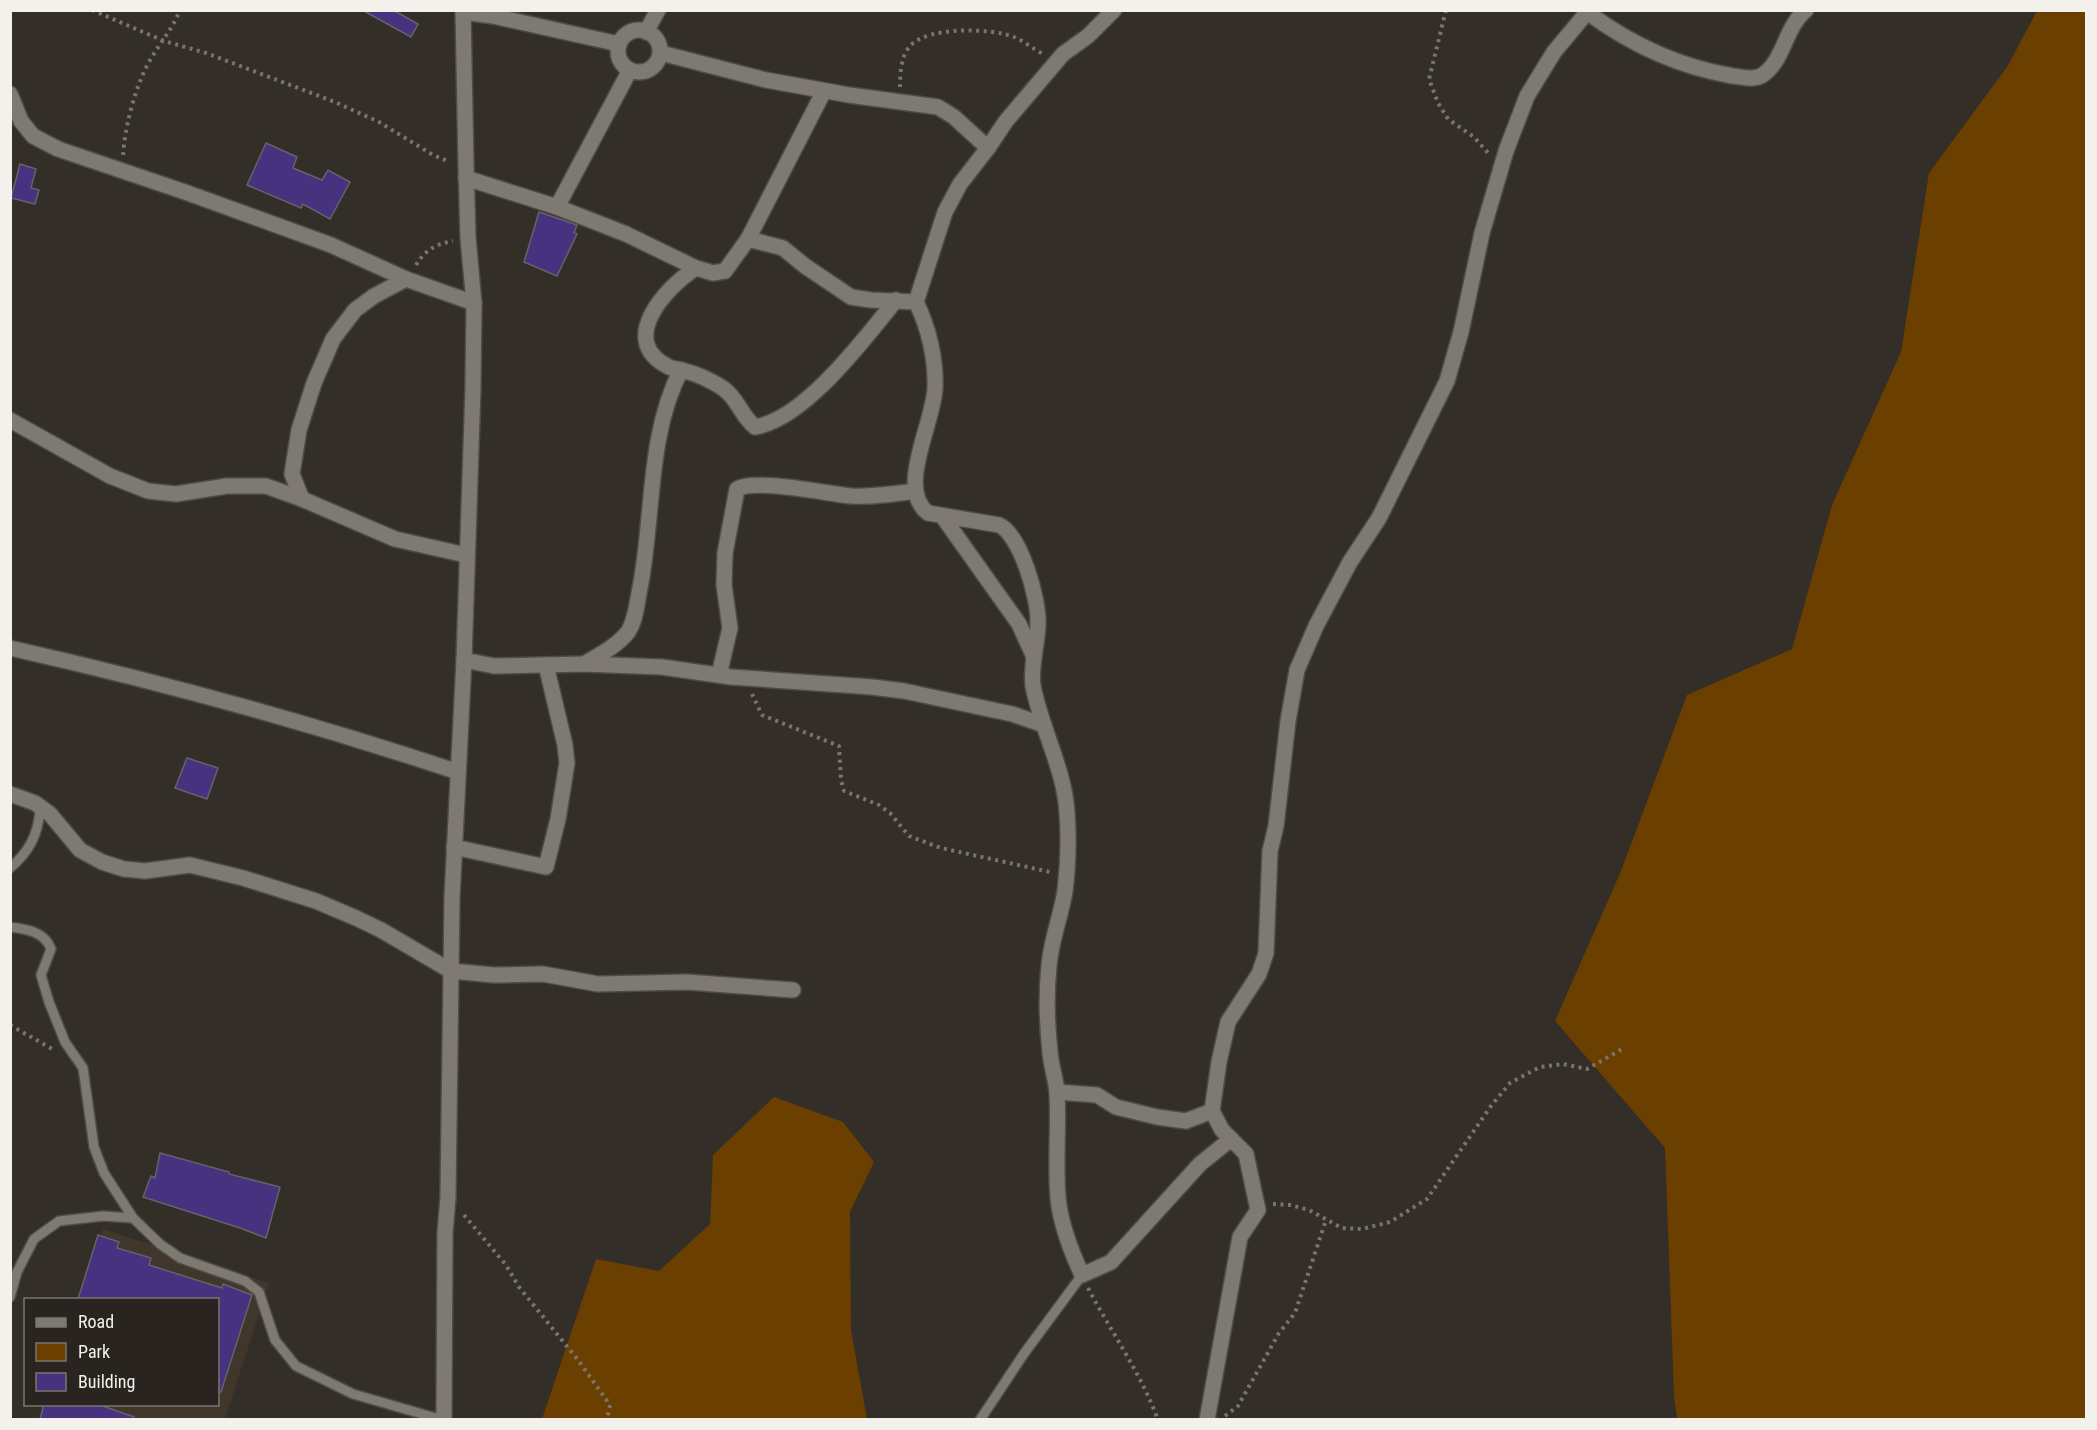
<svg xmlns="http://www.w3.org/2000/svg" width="2097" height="1430" font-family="'Roboto Condensed',sans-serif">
	<rect width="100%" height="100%" fill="#332e28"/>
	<polygon fill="#40362c" points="103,1229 269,1283 225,1419 42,1420 47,1405 218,1404 218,1300 80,1299"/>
	<g fill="#6a3f00">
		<polygon points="2037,11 2086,11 2086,1419 1677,1419 1674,1395 1665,1148 1555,1021 1621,871 1687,695 1792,649 1832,505 1901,352 1929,173 2007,67"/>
		<polygon points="774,1097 843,1122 874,1162 850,1212 851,1330 867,1419 542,1419 596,1259 659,1271 710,1224 713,1155"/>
	</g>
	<g fill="#46327f" stroke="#64636a" stroke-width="1.5">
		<polygon points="362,10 393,10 418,24 411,37"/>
		<polygon points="266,143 297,157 293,168 322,180 328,170 350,182 330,219 303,204 301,208 247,185"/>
		<polygon points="20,164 36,169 31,188 39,190 35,204 11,198"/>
		<polygon points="539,212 577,225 574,233 577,234 557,276 524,262"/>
		<polygon points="187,758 218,768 207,799 175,788"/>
		<polygon points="160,1153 229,1172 229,1174 280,1187 266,1238 240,1228 143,1197 151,1176 155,1178"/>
		<polygon points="98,1235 119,1242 117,1248 151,1258 149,1265 222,1288 223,1284 252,1295 221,1392 218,1392 218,1299 78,1299"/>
		<polygon points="44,1404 97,1404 134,1417 133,1419 40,1419"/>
	</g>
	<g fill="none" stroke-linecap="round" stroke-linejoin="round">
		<defs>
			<g id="lane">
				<path d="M 10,868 C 29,852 38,835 40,810 L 37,806"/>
				<path d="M 10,927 C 27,929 45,932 51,949 L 41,975 L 49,1002 L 65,1042 L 83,1068 L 94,1147 L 104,1173 L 133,1218 L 160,1244 L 180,1258 L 245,1281 L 259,1292 L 275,1340 L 296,1366 L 353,1394 L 443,1420"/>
				<polyline points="10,1297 17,1272 34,1239 59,1221 103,1216 133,1218"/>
				<polyline points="980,1420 1023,1355 1082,1275"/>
			</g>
			<g id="street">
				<polyline points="463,12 493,16 619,44"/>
				<path d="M 1587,12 C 1630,44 1679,67 1733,76 C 1743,77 1755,81 1764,74 C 1785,58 1785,27 1806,10"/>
				<circle cx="639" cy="51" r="21"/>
				<polyline points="646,32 658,10"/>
				<polyline points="661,53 766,80 849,95 938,107 954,117 988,148"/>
				<polyline points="10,94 21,121 33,136 58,149 185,192 331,245 406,279 474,303"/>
				<path d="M 466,178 L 557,207 L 626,234 L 696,268 L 713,273 L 725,271 L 748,239 L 783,248 L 805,266 L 851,297 L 871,300 L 916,302 C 929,328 936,360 935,388 C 934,422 896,489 928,513 L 999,525 C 1021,535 1039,600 1038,623 C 1038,643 1030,666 1033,686 C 1041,728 1065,771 1067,813 C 1069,839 1068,866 1065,891 C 1061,916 1051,940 1049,966 C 1046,994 1047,1024 1050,1052 C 1051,1066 1056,1079 1057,1093 C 1059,1127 1055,1163 1058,1197 C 1060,1224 1071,1251 1082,1275 L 1111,1262 L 1200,1164 L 1231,1139"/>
				<polyline points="557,207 630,70"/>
				<polyline points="748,239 824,91"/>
				<path d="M 696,268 C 666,287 616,341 669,367 C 673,369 678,369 682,370 C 697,374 711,380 724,389 C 738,399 741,416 755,427 C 805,419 865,338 896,300"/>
				<polyline points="916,302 945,212 960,184 988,148 1006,121 1063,54 1088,36 1114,10"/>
				<polyline points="10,420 110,476 148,491 176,494 227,486 266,486 302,499 395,539 466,555"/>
				<polyline points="302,499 292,474 299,430 314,383 333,339 355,310 374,296 406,279"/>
				<polyline points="943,517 1019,624 1034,657"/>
				<path d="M 10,648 C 161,682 311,723 458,772"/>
				<polyline points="464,660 494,666 584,664 662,667 731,677 872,687 904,691 1012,714 1044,725"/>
				<path d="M 584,664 C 599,655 617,646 628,632 C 636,620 637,602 640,588 C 654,517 647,435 681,370"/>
				<path d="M 719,675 L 730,628 L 724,585 L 725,553 L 737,489 C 754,478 828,494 851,496 C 873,497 894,494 915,491"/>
				<polyline points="10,794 35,803 50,814 80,850 102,862 124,869 145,871 190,865 243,878 316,901 356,918 381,930 451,971 494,975 543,974 598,984 687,982 793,990"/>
				<polyline points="454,847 546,867 558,819 567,763 565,745 546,665"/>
				<polyline points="1057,1092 1097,1095 1116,1107 1157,1117 1186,1121 1212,1111"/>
				<polyline points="444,1420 445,1233 448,1197 452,898 464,660 473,387 474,303 468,238 466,166 463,10"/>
				<polyline points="1207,1420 1240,1237 1258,1210 1246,1154 1222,1130 1212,1111 1219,1062 1228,1022 1259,974 1266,953 1270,851 1276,826 1288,721 1297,670 1316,626 1350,562 1379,518 1447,381 1461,332 1482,233 1506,151 1527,96 1554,52 1589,10"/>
			</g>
		</defs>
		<use href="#lane" stroke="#4f4b46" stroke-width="12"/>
		<use href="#street" stroke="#4f4b46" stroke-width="18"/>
		<g stroke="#79746f" stroke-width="4" stroke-dasharray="3 4.5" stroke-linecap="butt">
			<polyline points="92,10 164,41 206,53 335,102 379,122 433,155 450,162"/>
			<polyline points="1446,10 1429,79 1438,103 1448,119 1474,137 1489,154"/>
			<path d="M 900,87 C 900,74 901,56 910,46 C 928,26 991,28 1014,37 C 1024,41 1033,49 1043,54"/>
			<path d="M 123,155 C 125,127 135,87 149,62 C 159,44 172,30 180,10"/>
			<path d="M 416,265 C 425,250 436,244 453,241"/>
			<polyline points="752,694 762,715 839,746 841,780 844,791 879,805 890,813 909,836 941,848 1050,872"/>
			<polyline points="10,1025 54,1050"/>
			<polyline points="1273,1204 1290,1205 1309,1210 1342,1228 1362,1229 1390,1222 1427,1199 1491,1106 1510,1083 1540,1067 1563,1064 1587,1069 1624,1048"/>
			<polyline points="464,1215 506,1265 519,1287 578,1360 610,1405 607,1420"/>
			<path d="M 1088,1288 C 1111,1332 1141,1373 1158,1420"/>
			<polyline points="1225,1416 1238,1406 1279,1333 1295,1313 1326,1220"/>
		</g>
		<use href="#lane" stroke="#7f7973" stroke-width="9"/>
		<use href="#street" stroke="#7f7973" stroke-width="15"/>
	</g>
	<rect width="2097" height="1430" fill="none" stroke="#f4f1ed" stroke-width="24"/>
	<rect x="24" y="1298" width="195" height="108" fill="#29241f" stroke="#7a7671" stroke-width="1.5"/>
	<rect x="36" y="1318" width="30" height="9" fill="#7f7973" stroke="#7a7671" stroke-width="1.5"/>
	<text x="78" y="1328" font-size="18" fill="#f4f1ed">Road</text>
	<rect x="36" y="1343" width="30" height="18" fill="#6a3f00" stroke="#7a7671" stroke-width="1.5"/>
	<text x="78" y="1358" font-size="18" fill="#f4f1ed">Park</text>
	<rect x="36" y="1373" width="30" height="18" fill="#46327f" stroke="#7a7671" stroke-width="1.5"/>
	<text x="78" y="1388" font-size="18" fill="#f4f1ed">Building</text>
</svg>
